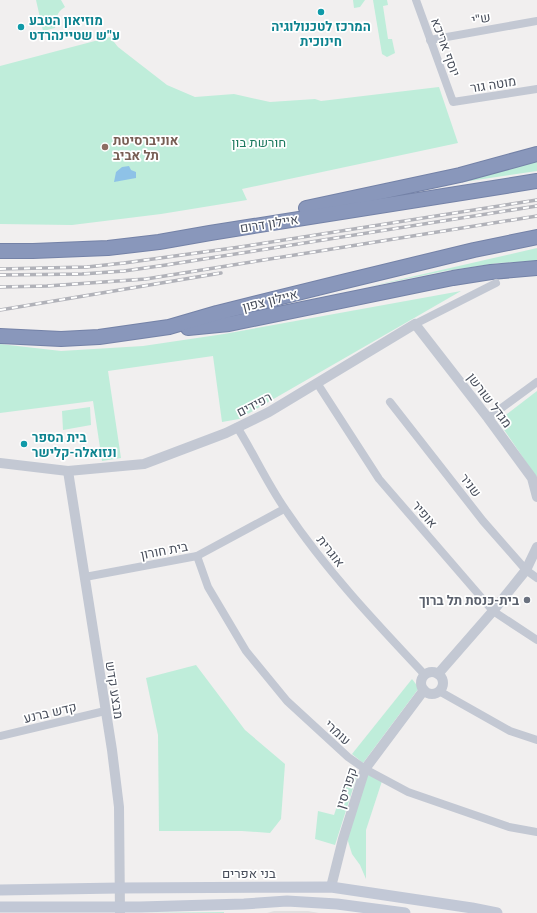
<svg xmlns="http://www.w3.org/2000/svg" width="537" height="913" font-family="Lato,Heebo,sans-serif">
	<rect width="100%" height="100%" fill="#f1efef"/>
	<polygon fill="#e2e0e0" points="274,911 308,911 319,913 267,913"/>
	<g fill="#bfedda">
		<path d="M 36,0 L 61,0 L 65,7 C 55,13 57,19 55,28 L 43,31 Z"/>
		<polygon points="353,0 365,0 360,7 354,8"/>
		<polygon points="373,0 387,0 388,5 383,6 388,39 392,39 395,53 387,57 382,54"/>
		<polygon points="110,37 118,47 167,85 195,97 234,94 270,102 315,99 321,101 439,87 458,143 242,189 247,200 161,214 72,225 0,224 0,66"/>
		<polygon points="537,161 537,171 456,183"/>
		<polygon points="537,248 537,261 498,263 445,271 367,287"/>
		<polygon points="461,291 239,419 222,422 213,356 108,371 121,458 102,461 93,401 0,413 0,344 61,351 143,346 224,334"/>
		<polygon points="537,391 537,478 498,421"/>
		<polygon points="90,407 91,425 63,430 62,411"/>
		<polygon points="196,665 245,730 285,764 281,819 270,833 242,831 159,831 158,735 146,678"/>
		<polygon points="412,679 419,688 363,763 352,754"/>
		<polygon points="349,771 357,776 335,845 315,839 318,811 334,815"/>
		<polygon points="367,774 382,781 366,830 366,879 360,865 352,854 347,838"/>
		<polygon points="224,912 224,913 138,913"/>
	</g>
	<polygon fill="#8ec2e7" points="129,166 131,170 136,172 136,178 114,182 116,172 122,167"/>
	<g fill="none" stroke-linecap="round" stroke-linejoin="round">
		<defs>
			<g id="motorway">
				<polyline points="306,208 460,175 537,154"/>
				<polyline points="0,251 33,251 108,248 159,242 210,233 537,181"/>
				<polyline points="188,328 229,324 453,278 491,272 537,268"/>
				<polyline points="0,336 61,339 99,337 169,327 217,313 342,282 474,250 537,237"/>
			</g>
		</defs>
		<use href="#motorway" stroke="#7482a7" stroke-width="16"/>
		<g stroke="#c3c8d3" stroke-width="8">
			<polyline points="416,0 453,102 537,89"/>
			<polyline points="430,40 537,21"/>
			<polyline points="415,324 496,283"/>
			<polyline points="317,383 379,479 493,611 537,640"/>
			<polyline points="390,402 483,521 526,570 537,578"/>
			<polyline points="488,418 537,382"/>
			<path d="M 237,427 C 254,454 267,483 285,509 C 325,569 375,622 425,675"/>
			<polyline points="197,556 208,587 246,651 287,701 348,757 365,769 408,792 509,827 537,832"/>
			<polyline points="85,577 197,556 284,509"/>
			<polyline points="439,691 510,731 537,740"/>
			<polyline points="0,736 105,711"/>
		</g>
		<g stroke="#c3c8d3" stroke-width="10">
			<polyline points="0,463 68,471 144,464 226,433 269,412 415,324 488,418 532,478 537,497"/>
			<polyline points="68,471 112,750 119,807 120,913"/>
			<circle cx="432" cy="683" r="11"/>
			<polyline points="438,674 493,611 526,570 537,547"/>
			<polyline points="331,887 343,839 365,769 424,690"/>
		</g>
		<g stroke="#c2c8d6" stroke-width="11">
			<polyline points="0,890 119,888 331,887 472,908 497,913"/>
			<polyline points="0,907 140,907 244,904 287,901 337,904 405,913"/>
		</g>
		<use href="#motorway" stroke="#8997bb" stroke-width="14"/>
		<defs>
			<g id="rail">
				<polyline points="0,269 87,267 124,263 240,247 537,200"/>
				<polyline points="0,275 82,274 124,271 166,265 537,206"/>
				<polyline points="0,287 47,286 146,279 537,216"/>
				<polyline points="0,310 221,273"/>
			</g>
		</defs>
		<use href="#rail" stroke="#b1b2b9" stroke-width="3.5"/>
		<use href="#rail" stroke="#fff" stroke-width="2" stroke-dasharray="6" stroke-linecap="butt"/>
	</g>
	<g fill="#0f9aa8" stroke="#fff" stroke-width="1.5">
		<circle cx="321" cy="12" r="4"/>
		<circle cx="21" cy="27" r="4"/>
		<circle cx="24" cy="444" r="4"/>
	</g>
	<circle fill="#8d6e63" stroke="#fff" stroke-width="1.5" cx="105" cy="147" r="4"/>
	<circle fill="#6b7280" stroke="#fff" stroke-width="1.5" cx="527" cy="600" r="4"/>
	<g text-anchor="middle" stroke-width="3.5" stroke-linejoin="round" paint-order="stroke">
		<g font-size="13" fill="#484e5b" stroke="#fff">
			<text transform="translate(481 18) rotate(-10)" y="5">ש"י</text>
			<text transform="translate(446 47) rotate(70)" y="5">יוסף אריכא</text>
			<text transform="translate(493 84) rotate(-9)" y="5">מוטה גור</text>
			<text transform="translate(269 223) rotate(-9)" y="5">איילון דרום</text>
			<text transform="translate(270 300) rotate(-14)" y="5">איילון צפון</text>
			<text transform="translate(490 400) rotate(53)" y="5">מגדל שורשן</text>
			<text transform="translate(254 404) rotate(-27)" y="5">רפידים</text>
			<text transform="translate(471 485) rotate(52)" y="5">שניר</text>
			<text transform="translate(425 514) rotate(49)" y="5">אופיר</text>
			<text transform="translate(164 550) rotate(-11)" y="5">בית חורון</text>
			<text transform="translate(331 551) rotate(52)" y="5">אוגרית</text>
			<text transform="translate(115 690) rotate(81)" y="5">מבצע קדש</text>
			<text transform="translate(50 712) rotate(-13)" y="5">קדש ברנע</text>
			<text transform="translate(338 732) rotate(43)" y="5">עומרי</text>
			<text transform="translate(346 788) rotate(-72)" y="5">קפריסין</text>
			<text x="249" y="878">בני אפרים</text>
		</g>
		<g font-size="13" font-weight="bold" fill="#0d838f" stroke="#fff" text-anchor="start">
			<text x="29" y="25">מוזיאון הטבע<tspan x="29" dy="15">ע"ש שטיינהרדט</tspan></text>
			<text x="321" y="31" text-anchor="middle">המרכז לטכנולוגיה<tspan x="321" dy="15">חינוכית</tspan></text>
			<text x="32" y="442">בית הספר<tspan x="32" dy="15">ונזואלה-קלישר</tspan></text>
		</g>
		<g font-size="13" font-weight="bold" fill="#785e54" stroke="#fff" text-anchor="start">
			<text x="113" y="145">אוניברסיטת<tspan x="113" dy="15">תל אביב</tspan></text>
		</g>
		<g font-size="13" fill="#1c795e" stroke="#fff">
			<text x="259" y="147">חורשת בון</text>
		</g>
		<g font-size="13" font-weight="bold" fill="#5b616d" stroke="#fff" text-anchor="end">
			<text x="519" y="605">בית-כנסת תל ברוך</text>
		</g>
	</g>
</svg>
